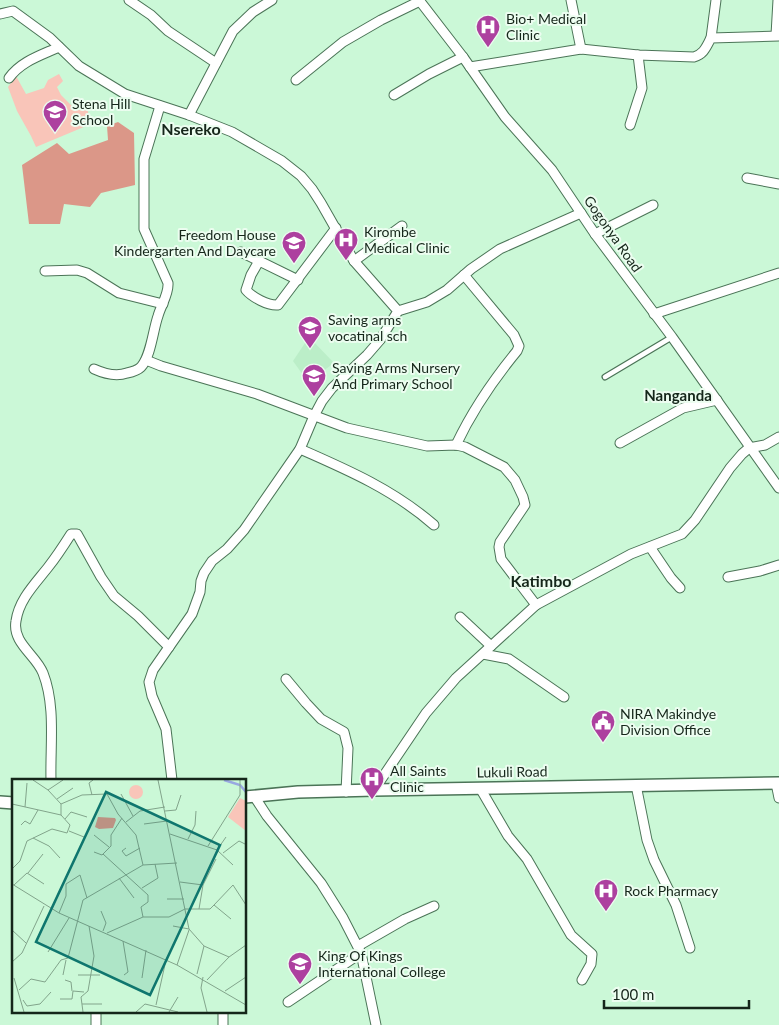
<svg xmlns="http://www.w3.org/2000/svg" width="779" height="1025" font-family="Lato,sans-serif">
	<rect width="100%" height="100%" fill="#cbf8d7"/>
	<polygon fill="#bbeec8" points="309,337 334,363 308,382 293,361"/>
	<polygon fill="#f9c5b9" points="59,74 63,81 57,87 61,95 76,110 87,108 91,124 36,147 31,136 17,111 8,87 16,76 26,94 44,88 48,80"/>
	<polygon fill="#db9788" points="118,122 134,133 135,185 101,193 90,207 64,204 60,224 29,224 22,165 57,143 69,154 108,140 107,126"/>
	<g fill="none" stroke-linecap="round" stroke-linejoin="round">
		<defs>
			<polyline id="service" points="605,377 672,337"/>
			<g id="minor">
				<polyline points="129,0 151,15 168,31 216,63"/>
				<polyline points="419,0 463,57 505,117 552,170 595,234 672,337 779,488"/>
				<polyline points="571,0 581,49"/>
				<polyline points="0,14 13,11 50,38 79,66 125,94 189,115 232,132 282,161 301,176 312,189 321,203 354,261 398,311 380,340 367,355 332,388 322,401 314,416 300,449 244,530 227,549 212,561 204,573 201,581 200,592 192,614 153,670 149,682 152,696 166,729 172,780"/>
				<polyline points="776,35 778,0"/>
				<polyline points="711,38 716,0"/>
				<path d="M 470,67 L 581,49 L 638,55 L 694,57 C 704,54 706,47 711,38 L 779,36"/>
				<path d="M 9,78 C 21,61 42,55 59,47"/>
				<polyline points="296,80 343,42 381,20 420,1"/>
				<polyline points="394,95 429,74 463,57"/>
				<polyline points="189,115 233,31 253,12 272,0"/>
				<polyline points="630,125 642,88 638,55"/>
				<polyline points="747,178 779,184"/>
				<polyline points="595,234 653,205"/>
				<polyline points="241,252 298,280"/>
				<path d="M 259,261 L 251,275 L 246,290 C 252,297 268,306 278,305 L 336,228"/>
				<polyline points="354,261 402,226"/>
				<polyline points="45,271 77,270 87,273 119,293 163,304"/>
				<polyline points="398,311 427,302 447,290 471,269 500,249 581,213"/>
				<polyline points="654,314 779,273"/>
				<polyline points="146,360 161,366 257,394 347,428 427,446 456,445 465,447 504,467 515,480 523,497 525,505 500,542 499,547 501,559 536,605"/>
				<path d="M 94,369 C 105,374 116,377 127,373 C 132,372 137,371 141,367 C 151,356 153,330 158,316 C 161,305 169,294 168,283 L 144,229 L 144,159 L 160,106"/>
				<polyline points="620,443 683,408 717,400"/>
				<path d="M 456,445 C 472,411 494,379 517,351 L 519,346 L 514,335 L 464,275"/>
				<path d="M 300,449 C 348,470 394,490 434,525"/>
				<polyline points="650,547 671,578 680,588"/>
				<polyline points="728,577 760,571 779,565"/>
				<polyline points="460,617 491,646"/>
				<polyline points="483,654 509,659 564,697"/>
				<polyline points="286,679 306,703 321,719 344,732 348,748 346,792"/>
				<path d="M 51,780 C 50,746 56,706 43,673 C 36,655 12,643 16,621 C 19,599 36,583 49,566 C 57,556 64,545 71,534 L 77,534 L 101,577 L 114,596 L 138,616 L 169,647"/>
				<polyline points="776,783 779,798"/>
				<polyline points="636,785 647,840 654,860 676,905 690,948"/>
				<polyline points="480,788 508,836 527,859 571,935 592,954 591,964 582,980"/>
				<polyline points="374,790 426,713 456,678 536,605 631,554 682,534 695,520 730,468 742,454 749,448 765,445 779,437"/>
				<polyline points="254,796 267,816 321,883 343,918 361,953 376,1025"/>
				<polyline points="358,946 405,919 434,906"/>
				<polyline points="288,1002 361,953"/>
				<polyline points="96,1025 96,1011"/>
				<polyline points="223,1025 223,1011"/>
			</g>
			<g id="tertiary">
				<polyline points="245,797 298,792 374,790 779,783"/>
				<polyline points="0,802 14,803"/>
			</g>
		</defs>
		<use href="#service" stroke="#4b7457" stroke-width="7"/>
		<use href="#minor" stroke="#4b7457" stroke-width="11"/>
		<use href="#tertiary" stroke="#4b7457" stroke-width="14"/>
		<use href="#service" stroke="#fff" stroke-width="4.5"/>
		<use href="#minor" stroke="#fff" stroke-width="9"/>
		<use href="#tertiary" stroke="#fff" stroke-width="11"/>
	</g>
	<defs>
		<symbol id="hospital-pin" viewBox="-11 -11 22 30"><path d="M0 17L-7.5 6A9.5 9.5 0 1 1 7.5 6Z" fill="#ad409f" stroke="#ecfdf0"/><path d="M-5-5h3v3.5h4V-5h3V5h-3V1.5h-4V5h-3Z" fill="#fff"/></symbol>
		<symbol id="school-pin" viewBox="-11 -11 22 30"><path d="M0 17L-7.5 6A9.5 9.5 0 1 1 7.5 6Z" fill="#ad409f" stroke="#ecfdf0"/><path d="M0-5L7-2L0 1L-7-2ZM-4 1L0 2.5L4 1V4Q0 6-4 4Z" fill="#fff"/></symbol>
		<symbol id="civic-pin" viewBox="-11 -11 22 30"><path d="M0 17L-7.5 6A9.5 9.5 0 1 1 7.5 6Z" fill="#ad409f" stroke="#ecfdf0"/><path d="M-.6-6.5H3V-4.5H.6V-3L4-1V1h2V6H-6V1h2V-1L-.6-3ZM-1.2 2.5V6h2.4V2.5Z" fill="#fff"/></symbol>
	</defs>
	<g fill-rule="evenodd">
		<use href="#hospital-pin" x="474" y="13" width="28" height="38"/>
		<use href="#school-pin" x="41" y="98" width="28" height="38"/>
		<use href="#hospital-pin" x="332" y="226" width="28" height="38"/>
		<use href="#school-pin" x="280" y="229" width="28" height="38"/>
		<use href="#school-pin" x="296" y="314" width="28" height="38"/>
		<use href="#school-pin" x="300" y="362" width="28" height="38"/>
		<use href="#civic-pin" x="589" y="708" width="28" height="38"/>
		<use href="#hospital-pin" x="358" y="765" width="28" height="38"/>
		<use href="#hospital-pin" x="592" y="877" width="28" height="38"/>
		<use href="#school-pin" x="286" y="950" width="28" height="38"/>
	</g>
	<g text-anchor="middle" stroke-width="4" stroke-linejoin="round" paint-order="stroke">
		<g font-size="14" fill="#15261a" stroke="#ecfdf0" text-anchor="start">
			<text x="506" y="24">Bio+ Medical<tspan x="506" dy="16">Clinic</tspan></text>
			<text x="72" y="109">Stena Hill<tspan x="72" dy="16">School</tspan></text>
			<text x="364" y="237">Kirombe<tspan x="364" dy="16">Medical Clinic</tspan></text>
			<text x="276" y="240" text-anchor="end">Freedom House<tspan x="276" dy="16">Kindergarten And Daycare</tspan></text>
			<text x="328" y="325">Saving arms<tspan x="328" dy="16">vocatinal sch</tspan></text>
			<text x="332" y="373">Saving Arms Nursery<tspan x="332" dy="16">And Primary School</tspan></text>
			<text x="620" y="719">NIRA Makindye<tspan x="620" dy="16">Division Office</tspan></text>
			<text x="390" y="776">All Saints<tspan x="390" dy="16">Clinic</tspan></text>
			<text x="624" y="896">Rock Pharmacy</text>
			<text x="318" y="961">King Of Kings<tspan x="318" dy="16">International College</tspan></text>
		</g>
		<g font-size="14" fill="#15261a" stroke="#ecfdf0">
			<text transform="translate(613 234) rotate(55)" y="5">Gogonya Road</text>
			<text transform="translate(512 772) rotate(-1)" y="5">Lukuli Road</text>
		</g>
		<g font-size="15" font-weight="bold" fill="#15261a" stroke="#ecfdf0">
			<text x="678" y="401">Nanganda</text>
		</g>
		<g font-size="16" font-weight="bold" fill="#15261a" stroke="#ecfdf0">
			<text x="191" y="135">Nsereko</text>
			<text x="541" y="587">Katimbo</text>
		</g>
	</g>
	<g transform="translate(12 779)">
		<rect width="234" height="234" fill="#cbf8d7"/>
		<path d="M117 13a7 7 0 1 1 14 0a7 7 0 1 1-14 0ZM 228,19 L 234,22 L 234,52 L 216,38 Z" fill="#f9c5b9"/>
		<path d="M 86,38 L 103,39 L 104,41 L 101,49 L 87,50 L 83,48 Z" fill="#db9788"/>
		<path fill="none" stroke="#99a8e1" stroke-width="2.5" d="M 212,1 L 228,6 L 234,13"/>
		<path fill="none" stroke="#82a48b" stroke-width="1" d="M 21,1 L 36,11 L 51,1M 146,1 L 177,150 L 192,167 L 185,195M 36,11 L 49,25 L 49,36M 109,15 L 121,37M 80,16 L 77,4 L 81,1M 45,20 L 61,9M 0,25 L 49,36 L 58,46 L 55,54 L 40,50 L 15,62 L 8,82 L 0,90M 13,28 L 15,4M 153,32 L 164,31 L 169,16M 53,40 L 59,33 L 75,38M 114,43 L 128,32 L 153,28M 132,45 L 155,42M 9,46 L 13,42 L 18,45 L 26,31M 57,52 L 72,58M 158,55 L 205,71 L 221,86M 82,56 L 97,68M 21,59 L 37,67 L 48,79M 176,60 L 183,46 L 184,32M 196,67 L 228,16 L 228,1M 114,69 L 110,72 L 114,77 L 128,69M 205,71 L 214,58M 82,73 L 90,76 L 99,67 L 99,56 L 110,39M 211,74 L 227,62 L 233,65M 91,75 L 136,116 L 136,123 L 129,128 L 131,138M 131,86 L 165,84M 16,94 L 31,75M 107,99 L 122,119M 168,103 L 191,106M 0,105 L 47,134 L 165,186 L 234,226M 2,106 L 15,94 L 32,105M 130,109 L 146,99 L 143,85M 155,120 L 172,120M 202,126 L 221,106 L 234,126M 187,130 L 191,106 L 204,80M 89,132 L 94,144 L 91,152M 47,134 L 54,117 L 54,105 L 68,96 L 75,119M 161,147 L 177,150M 0,151 L 14,164M 95,154 L 131,138 L 157,138 L 173,130 L 198,130 L 202,126 L 219,140M 111,162 L 116,193 L 112,196M 192,167 L 217,178M 36,173 L 57,139M 0,183 L 10,174 L 32,127M 165,186 L 177,151M 51,196 L 54,181M 66,196 L 88,196M 191,198 L 189,209 L 195,233M 2,199 L 12,233M 130,199 L 134,171M 53,201 L 59,203 L 60,212M 195,201 L 217,178 L 234,166M 7,211 L 19,200 L 33,203 L 49,181 L 56,179 L 71,121 L 131,86 L 124,56 L 106,35 L 95,15 L 70,16 L 49,25M 213,212 L 234,198M 48,220 L 60,220 L 61,212 L 72,213M 11,221 L 15,227 L 28,225 L 39,213M 70,225 L 90,225M 144,226 L 154,181M 71,233 L 69,218 L 76,212 L 82,177 L 77,147M 124,233 L 133,225 L 166,233M 157,233 L 166,218"/>
		<path fill="#0f766e" fill-opacity="0.15" stroke="#0f766e" stroke-width="2.5" d="M 94,13 L 208,66 L 138,216 L 24,163 Z"/>
		<rect width="234" height="234" fill="none" stroke="#15261a" stroke-width="2.5"/>
	</g>
	<path d="M604 1000v8h145v-8" fill="none" stroke="#15261a" stroke-width="2.5"/>
	<text x="612" y="1000" font-size="15" fill="#15261a" stroke="#ecfdf0" stroke-width="4" paint-order="stroke">100 m</text>
</svg>
